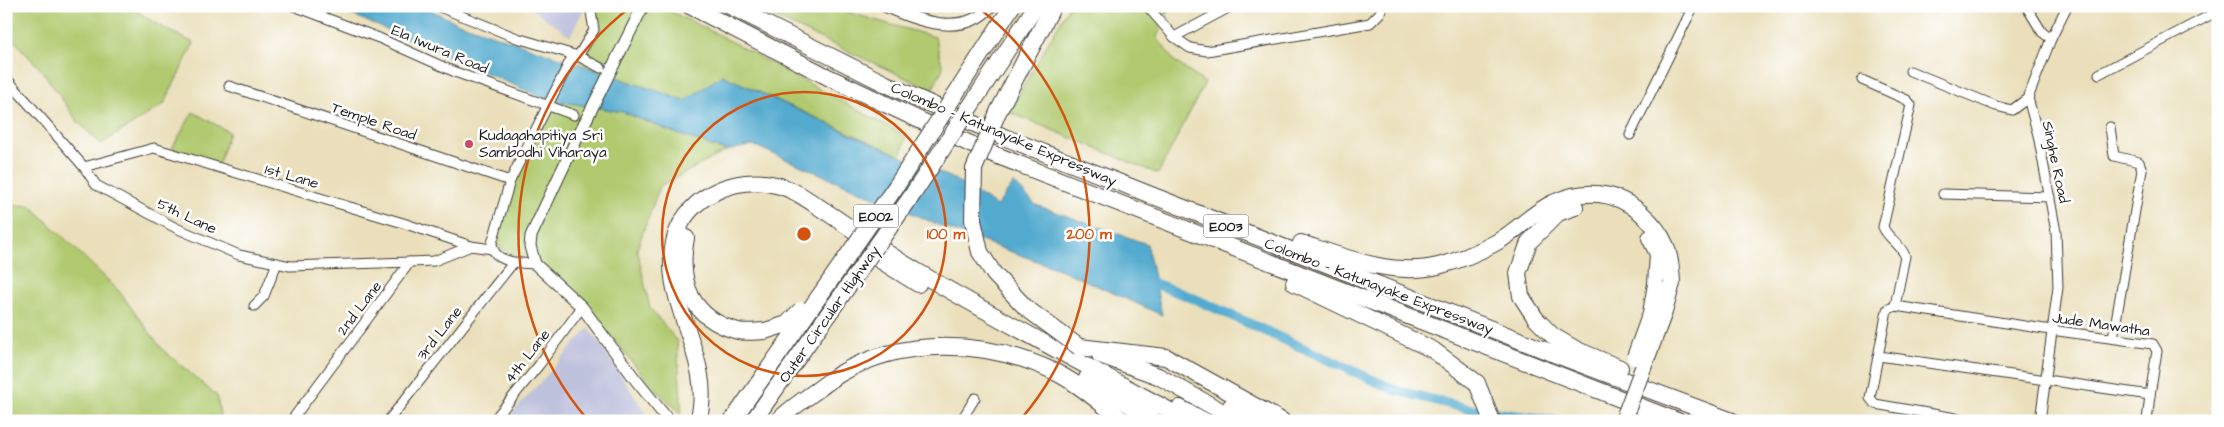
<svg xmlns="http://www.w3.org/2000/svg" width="2224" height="427" font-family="'Architects Daughter',sans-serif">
	<rect width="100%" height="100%" fill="#fff"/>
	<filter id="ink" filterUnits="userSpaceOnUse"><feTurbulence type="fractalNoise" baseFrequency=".02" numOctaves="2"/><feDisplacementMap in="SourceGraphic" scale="10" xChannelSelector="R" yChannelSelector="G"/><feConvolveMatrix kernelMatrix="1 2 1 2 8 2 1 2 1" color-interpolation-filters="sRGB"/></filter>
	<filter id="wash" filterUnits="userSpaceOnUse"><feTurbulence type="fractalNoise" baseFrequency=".0096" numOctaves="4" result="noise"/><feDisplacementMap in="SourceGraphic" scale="20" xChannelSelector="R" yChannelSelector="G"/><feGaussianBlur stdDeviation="1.12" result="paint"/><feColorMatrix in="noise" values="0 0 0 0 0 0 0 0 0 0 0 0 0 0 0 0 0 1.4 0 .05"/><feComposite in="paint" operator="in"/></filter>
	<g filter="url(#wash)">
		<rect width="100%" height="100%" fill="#eadfba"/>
		<g fill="#bfc2dd">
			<polygon points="528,6 584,6 585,7 570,36"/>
			<polygon points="589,328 651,421 505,421 527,397"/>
		</g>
		<g fill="#b1ca70" stroke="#667346">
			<polygon points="6,6 129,6 156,24 194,43 164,104 101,144 78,122 43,72 6,32"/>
			<polygon points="598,6 660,6 721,36 906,136 901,156 722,75 686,101 578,64 596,41"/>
			<polygon points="750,6 838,6 843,11 935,37 943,68 932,90"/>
			<polygon points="1069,6 1170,6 1157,37 1174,61 1205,83 1158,174 1009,112"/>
			<polygon points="555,101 623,112 672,132 726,151 660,186 637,249 650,308 677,341 682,414 652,386 578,296 496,245 515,181"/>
			<polygon points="193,112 229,132 218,165 172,148"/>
			<polygon points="30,205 118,290 163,350 217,396 221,421 6,421 6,206"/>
		</g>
		<polygon fill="#52aacf" stroke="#376376" points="332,6 422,6 456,22 685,101 722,75 848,133 952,178 997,206 1014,183 1036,205 1147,244 1162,315 1064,271 943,227 753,145 726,151 672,132 623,112 546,99"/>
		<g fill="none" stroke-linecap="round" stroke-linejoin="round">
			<polyline stroke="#52aacf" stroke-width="10" points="1143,279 1193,298 1395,390 1469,409 1557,421"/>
		</g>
	</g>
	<g filter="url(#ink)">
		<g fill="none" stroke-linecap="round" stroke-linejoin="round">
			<defs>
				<g id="minor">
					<polyline points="294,6 379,38 455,72 574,115"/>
					<polyline points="437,6 517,38 578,56 601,68"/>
					<polyline points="1147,6 1174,37 1190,48 1207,51 1370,23 1380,13 1382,6"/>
					<polyline points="1680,6 1692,9 1694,6"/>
					<polyline points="2026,6 2042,32 2051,39"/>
					<polyline points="1174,37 1232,6"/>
					<polyline points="1910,71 1996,106 2012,110 2028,98"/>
					<polyline points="2099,74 2218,11"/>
					<polyline points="6,78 84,167 96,185 176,228 239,255 290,266 410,262"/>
					<path d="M 1862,80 L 1907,100 L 1911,105 L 1883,227 C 1888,239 1901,244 1905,256 L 1895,306"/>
					<polyline points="229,86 510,181"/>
					<polyline points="2110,127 2114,156 2139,162 2142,170 2113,338"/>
					<polyline points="1630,135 1692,9"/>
					<polyline points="84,167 154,148 403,223 471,246 492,249"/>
					<polyline points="1943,194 2050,197"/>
					<path d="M 535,264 C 520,263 492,263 492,243 L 510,181 L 571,59 L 578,56 L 594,30 L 590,6"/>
					<polyline points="254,306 264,296 277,263"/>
					<polyline points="1879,356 2150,395 2157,351 2153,344 2051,330 1895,306 1887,310 1870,398 1875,404 1973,421"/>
					<polyline points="291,421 410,262 434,261 471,246"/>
					<polyline points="388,421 513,263"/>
					<polyline points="493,421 539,365 582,307"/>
					<polyline points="961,421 975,398"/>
					<polyline points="2040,421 2058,287 2056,232 2038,135 2028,98 2051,39 2067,6"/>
					<polyline points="2147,421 2150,395"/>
				</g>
				<g id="tertiary">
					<polyline points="643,6 579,134 531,236 530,246 535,264 582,307 635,379 669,421"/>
					<path d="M 885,6 C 917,21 964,38 991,6"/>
				</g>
				<g id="motorway">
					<polyline points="690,6 828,77 983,150 1677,421"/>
					<polyline points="730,6 886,84 1004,137 1562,357 1732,421"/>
					<polyline points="1575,207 1558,213 1529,242 1518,273 1521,296 1536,319 1553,336 1577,350 1620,368"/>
					<path d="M 686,238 C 677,283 692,319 738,331 C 746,333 757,331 765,331"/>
					<polyline points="1650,238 1658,254 1656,284"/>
					<path d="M 1301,243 C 1344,257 1392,277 1438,266 C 1458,261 1479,252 1497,242 C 1517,231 1533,212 1553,203 C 1584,188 1616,191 1641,213 C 1665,234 1671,252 1672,283"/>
					<polyline points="875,257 918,284"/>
					<polyline points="1294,283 1433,350 1477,383 1492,421"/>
					<polyline points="1079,347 1166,357 1282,421"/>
					<polyline points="1100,355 1158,376 1239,421"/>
					<polyline points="1087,378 1155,421"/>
					<polyline points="1231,406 1258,421"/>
					<polyline points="1180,408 1205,421"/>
					<path d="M 698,421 C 717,357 656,299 676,235 C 689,195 737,175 776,185 C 795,189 812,203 828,213 C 858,233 887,254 918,272 C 1006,324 1098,372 1189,421"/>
					<path d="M 778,421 C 788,410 801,402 813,393 C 822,387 830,380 838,375 C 902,336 987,340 1053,371 C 1080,384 1101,404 1124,421"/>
				</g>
			</defs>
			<use href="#minor" stroke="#3b3934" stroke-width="11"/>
			<use href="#tertiary" stroke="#3b3934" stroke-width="13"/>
			<use href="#motorway" stroke="#3b3934" stroke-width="18"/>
			<use href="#minor" stroke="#fff" stroke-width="9"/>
			<use href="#tertiary" stroke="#fff" stroke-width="11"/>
			<use href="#motorway" stroke="#fff" stroke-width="16"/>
			<defs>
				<g id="motorway-bridge">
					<polyline points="1053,6 998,112 974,169 973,220 980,252 994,274 1026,308 1079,347"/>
					<polyline points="765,331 787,324 801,310"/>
					<polyline points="1635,357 1651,313 1656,284"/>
					<polyline points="732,421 897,185 1012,6"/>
					<polyline points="753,421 913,194 1036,6"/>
					<polyline points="1623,421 1664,312 1672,283"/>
				</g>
			</defs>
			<use href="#motorway-bridge" stroke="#3b3934" stroke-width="18" stroke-linecap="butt"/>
			<use href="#motorway-bridge" stroke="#fff" stroke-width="16"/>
		</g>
	</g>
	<g fill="none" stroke="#d4530e" stroke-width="2.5">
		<circle cx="804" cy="234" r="142"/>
		<path d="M587 419A285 285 0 0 1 632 6M976 6A285 285 0 0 1 1021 419"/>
	</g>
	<circle fill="#d1495b" stroke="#fff" stroke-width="2" cx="469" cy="144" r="5"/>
	<g text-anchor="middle" stroke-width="5" stroke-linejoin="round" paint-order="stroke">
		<g fill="#fff" stroke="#606060" stroke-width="1">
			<rect x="853.5" y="204.5" width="45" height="23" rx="4"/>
			<rect x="1203.5" y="214.5" width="45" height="23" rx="4"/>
		</g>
		<g font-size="14" font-weight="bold" fill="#1c1c1c">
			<text x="876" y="221">E002</text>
			<text x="1226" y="231">E003</text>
		</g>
		<g font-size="15" fill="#1c1c1c" stroke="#fff">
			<text transform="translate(440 49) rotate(23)" y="5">Ela Iwura Road</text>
			<text transform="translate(374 121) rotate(19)" y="5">Temple Road</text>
			<text transform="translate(1004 134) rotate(23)" y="5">Colombo - Katunayake Expressway</text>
			<text transform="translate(2056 162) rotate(78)" y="5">Singhe Road</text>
			<text transform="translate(292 176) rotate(16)" y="5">1st Lane</text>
			<text transform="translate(187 216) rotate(25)" y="5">5th Lane</text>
			<text transform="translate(1379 286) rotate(21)" y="5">Colombo - Katunayake Expressway</text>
			<text transform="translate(359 308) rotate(-53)" y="5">2nd Lane</text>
			<text transform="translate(829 314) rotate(-55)" y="5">Outer Circular Highway</text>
			<text transform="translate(2101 324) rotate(8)" y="5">Jude Mawatha</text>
			<text transform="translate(439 333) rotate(-52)" y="5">3rd Lane</text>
			<text transform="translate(527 356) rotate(-52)" y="5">4th Lane</text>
		</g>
		<g font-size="15" fill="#1c1c1c" stroke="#fff" text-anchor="start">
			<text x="479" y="140">Kudagahapitiya Sri<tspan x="479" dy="17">Sambodhi Viharaya</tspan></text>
		</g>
	</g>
	<circle cx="804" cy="234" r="8" fill="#d4530e" stroke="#fff" stroke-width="2.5"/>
	<g font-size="15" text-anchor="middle" font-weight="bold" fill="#d4530e" stroke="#fff" stroke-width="5" stroke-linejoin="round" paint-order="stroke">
		<text x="946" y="239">100 m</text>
		<text x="1089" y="239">200 m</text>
	</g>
	<rect width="2224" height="427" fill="none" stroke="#fff" stroke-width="25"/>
</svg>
